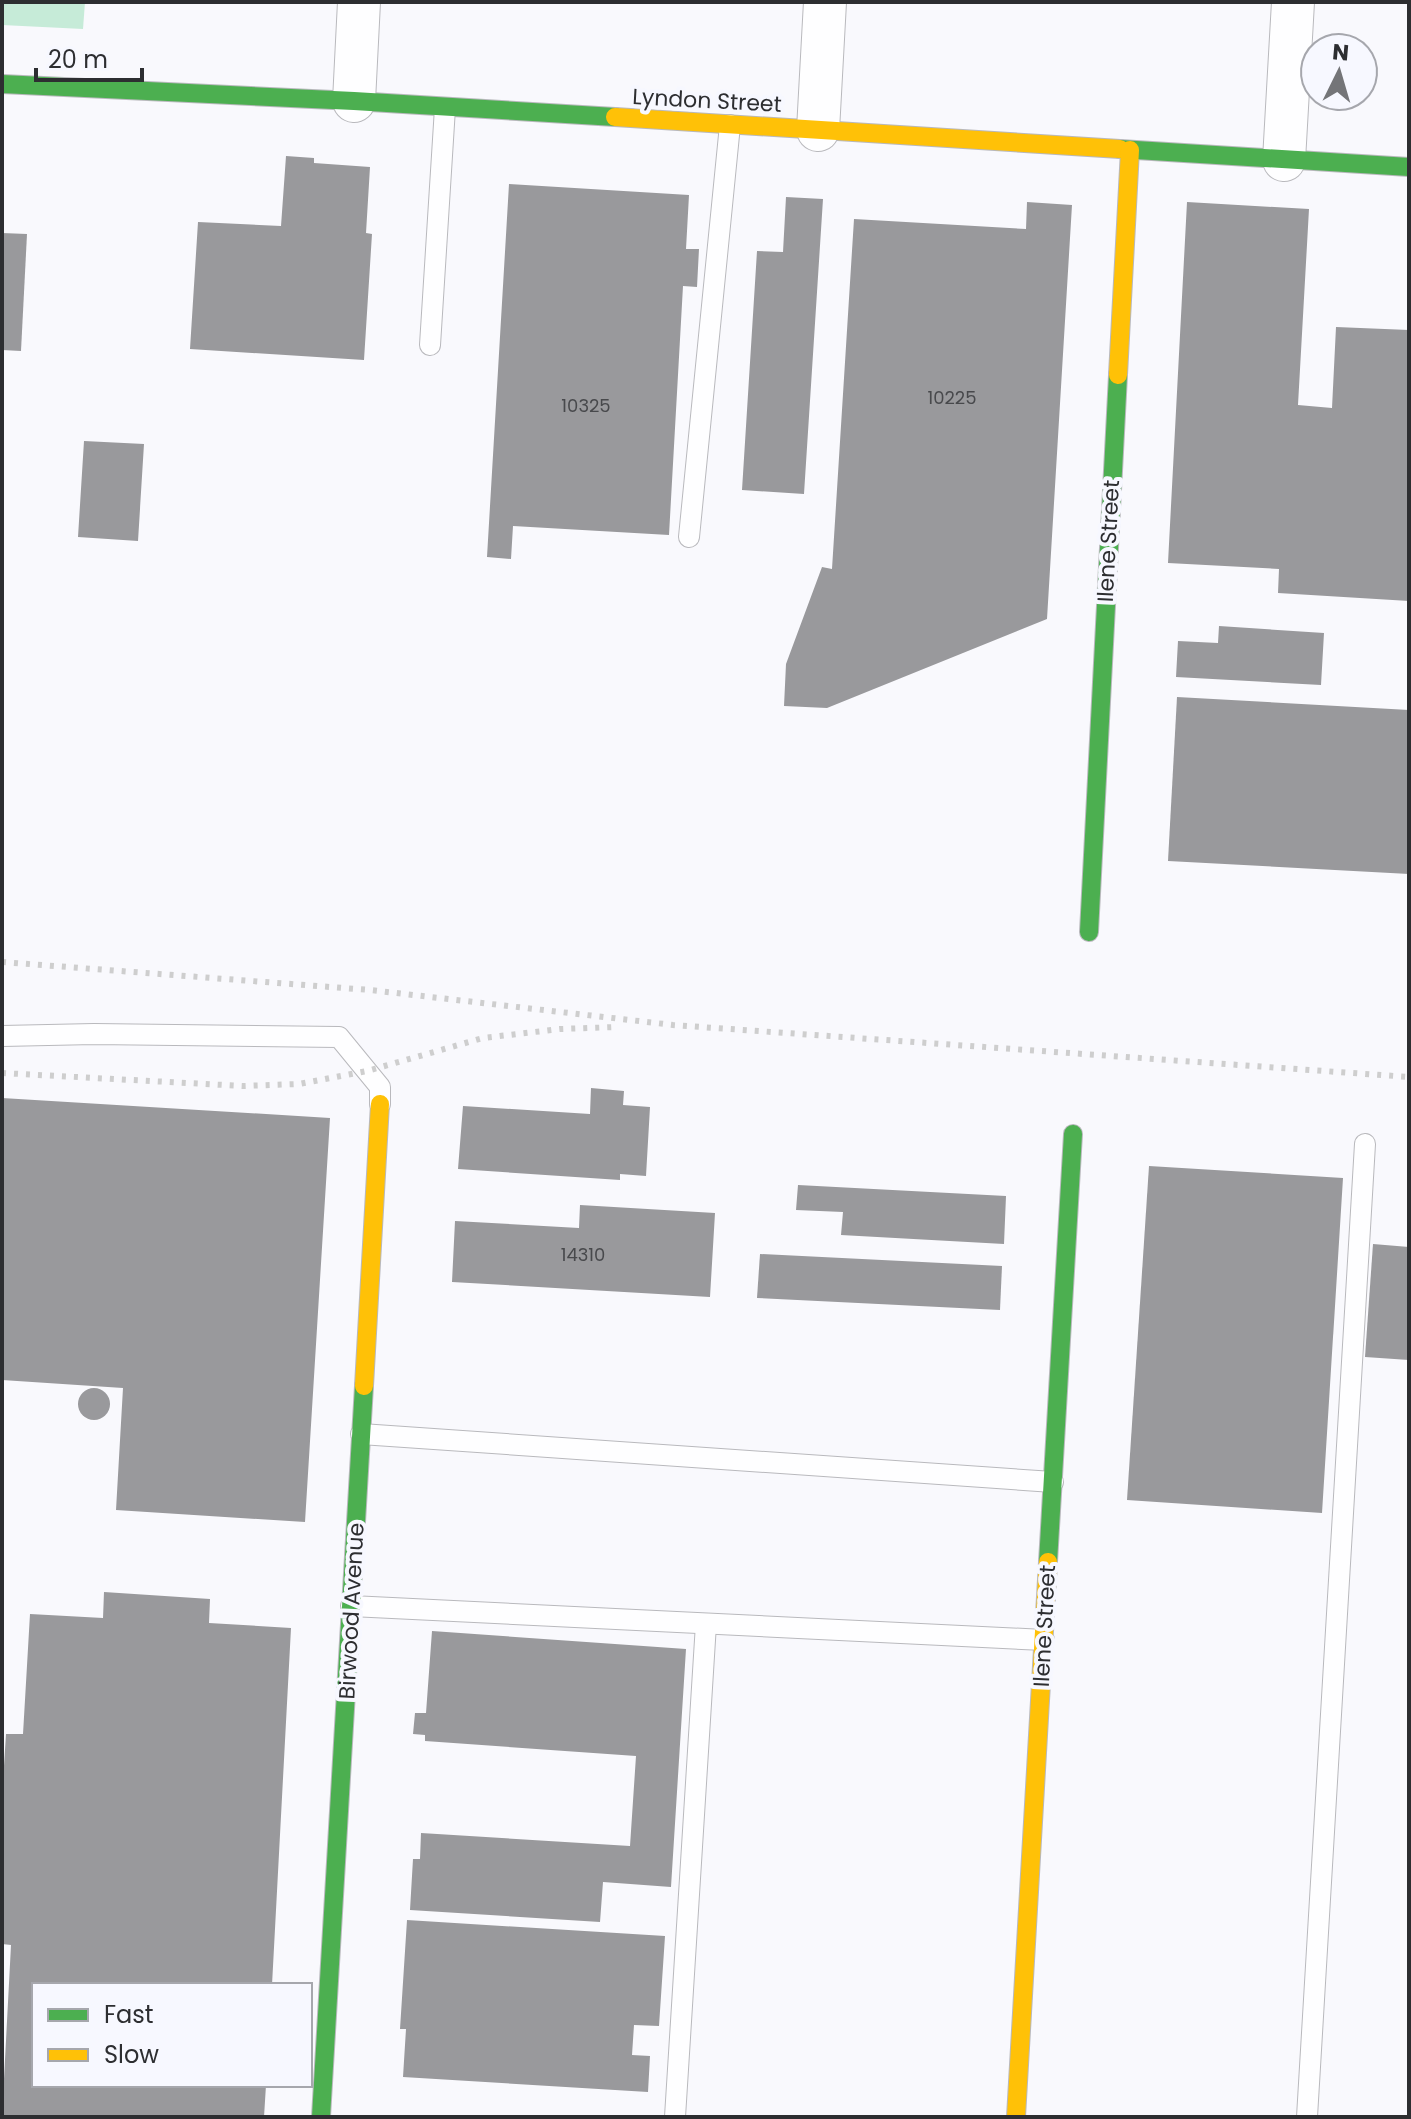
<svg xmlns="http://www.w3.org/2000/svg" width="1411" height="2119" font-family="Poppins,sans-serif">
	<rect width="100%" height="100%" fill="#f9f9fd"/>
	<polygon fill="#c6ebd8" points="2,2 85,2 83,29 2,25"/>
	<g fill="#99999c">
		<polygon points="286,156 314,158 314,163 370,167 366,233 372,234 364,360 190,349 198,222 281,226"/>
		<polygon points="509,184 689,195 686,249 699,249 697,287 683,286 669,535 513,526 511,559 487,557"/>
		<polygon points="786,197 823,199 804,494 742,490 757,251 783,252"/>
		<polygon points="1027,202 1072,205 1047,619 827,708 784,706 786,664 822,567 832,569 854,219 1026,229"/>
		<polygon points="1187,202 1309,209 1298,405 1332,408 1336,327 1409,330 1409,601 1278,593 1279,569 1168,563"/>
		<polygon points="2,233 27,234 21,351 2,350"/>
		<polygon points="84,441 144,444 138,541 78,537"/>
		<polygon points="1219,626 1324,633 1321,685 1176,677 1178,641 1218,643"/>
		<polygon points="1177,697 1409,710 1409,874 1168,861"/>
		<polygon points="591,1088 624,1091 623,1105 650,1107 646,1176 620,1174 620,1180 458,1169 463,1106 590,1114"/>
		<polygon points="2,1098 330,1118 305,1522 116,1510 123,1388 2,1380"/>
		<polygon points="1149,1166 1343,1178 1322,1513 1127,1500"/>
		<polygon points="798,1185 1006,1196 1004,1244 841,1235 843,1212 796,1210"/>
		<polygon points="580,1205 715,1213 710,1297 452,1282 455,1221 579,1228"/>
		<polygon points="1373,1244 1409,1247 1409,1360 1365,1357"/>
		<polygon points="760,1254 1002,1266 1000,1310 757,1298"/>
		<circle cx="94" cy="1404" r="16"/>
		<polygon points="104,1592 210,1599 209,1623 291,1628 272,1985 34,1985 34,2085 266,2085 264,2117 2,2117 11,1945 2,1944 2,1797 6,1734 23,1734 30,1614 103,1618"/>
		<polygon points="432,1631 686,1649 671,1887 603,1882 600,1922 410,1910 413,1859 420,1859 421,1833 630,1846 636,1756 425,1741 425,1735 413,1734 415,1713 426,1713"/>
		<polygon points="407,1920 665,1936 659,2026 634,2025 632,2055 650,2056 648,2092 403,2077 406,2029 400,2029"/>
	</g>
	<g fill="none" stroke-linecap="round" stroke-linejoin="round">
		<defs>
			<g id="lane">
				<polyline points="430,345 445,108"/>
				<polyline points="689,537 730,125"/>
				<polyline points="2,1036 94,1034 339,1037 380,1087 380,1104"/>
				<polyline points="361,1434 1053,1482"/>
				<polyline points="351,1606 1044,1640"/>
				<polyline points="675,2117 706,1624"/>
				<polyline points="1307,2117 1365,1144"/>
			</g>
			<g id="street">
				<polyline points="354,101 359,2"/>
				<polyline points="818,130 825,2"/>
				<polyline points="1284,160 1293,2"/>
			</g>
			<g id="fast">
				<polyline points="2,84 354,101 615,117"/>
				<polyline points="1120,149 1409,167"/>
				<polyline points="1089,932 1118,375"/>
				<polyline points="1048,1562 1073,1134"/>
				<polyline points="321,2117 364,1386"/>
			</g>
			<g id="slow">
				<polyline points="615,117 1120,149"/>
				<polyline points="1118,375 1130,150"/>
				<polyline points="364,1386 380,1104"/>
				<polyline points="1016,2117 1048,1562"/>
			</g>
		</defs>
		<use href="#lane" stroke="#b9b9bd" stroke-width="22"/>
		<use href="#street" stroke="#b9b9bd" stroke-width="44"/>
		<use href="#fast" stroke="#b9b9bd" stroke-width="20"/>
		<use href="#slow" stroke="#b9b9bd" stroke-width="20"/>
		<use href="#lane" stroke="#fefeff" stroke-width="20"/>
		<use href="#street" stroke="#fefeff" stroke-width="42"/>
		<use href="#fast" stroke="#4caf50" stroke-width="18"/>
		<use href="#slow" stroke="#ffc107" stroke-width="18"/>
		<g stroke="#cecece" stroke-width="6" stroke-dasharray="4 8" stroke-linecap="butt">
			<polyline points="2,962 370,990 673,1025 1409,1077"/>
			<polyline points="2,1073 243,1086 299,1084 367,1071 483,1038 560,1029 617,1027"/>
		</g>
	</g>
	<g text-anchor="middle" stroke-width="8" stroke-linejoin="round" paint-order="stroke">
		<g font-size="18" fill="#48494c">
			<text x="952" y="404">10225</text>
			<text x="586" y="412">10325</text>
			<text x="583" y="1261">14310</text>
		</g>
		<g font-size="22" fill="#2d2e31" stroke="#f7f8ff">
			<text transform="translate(707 100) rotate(3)" y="8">Lyndon Street</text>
			<text transform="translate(1108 541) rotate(-87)" y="8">Ilene Street</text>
			<text transform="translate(351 1611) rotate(-87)" y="8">Birwood Avenue</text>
			<text transform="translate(1044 1626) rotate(-87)" y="8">Ilene Street</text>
		</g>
	</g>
	<rect width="1411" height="2119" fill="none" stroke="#2d2e31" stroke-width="8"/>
	<rect x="32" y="1983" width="280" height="104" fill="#f7f8ff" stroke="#a6a7ad" stroke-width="2"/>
	<rect x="48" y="2009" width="40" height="12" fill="#4caf50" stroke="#a6a7ad" stroke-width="2"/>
	<text x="104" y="2023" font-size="24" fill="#2d2e31">Fast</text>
	<rect x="48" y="2049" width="40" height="12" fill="#ffc107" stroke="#a6a7ad" stroke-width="2"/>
	<text x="104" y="2063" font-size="24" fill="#2d2e31">Slow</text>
	<g transform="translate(1339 72) rotate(5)"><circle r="38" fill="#f7f8ff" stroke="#a6a7ad" stroke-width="2"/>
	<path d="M0-6L14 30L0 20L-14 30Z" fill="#747578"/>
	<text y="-12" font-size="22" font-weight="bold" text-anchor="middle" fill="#2d2e31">N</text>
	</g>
	<path d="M36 68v12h106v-12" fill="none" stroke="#2d2e31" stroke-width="4"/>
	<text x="48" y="68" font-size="24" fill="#2d2e31" stroke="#f7f8ff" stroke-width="6" paint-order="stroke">20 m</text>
</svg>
